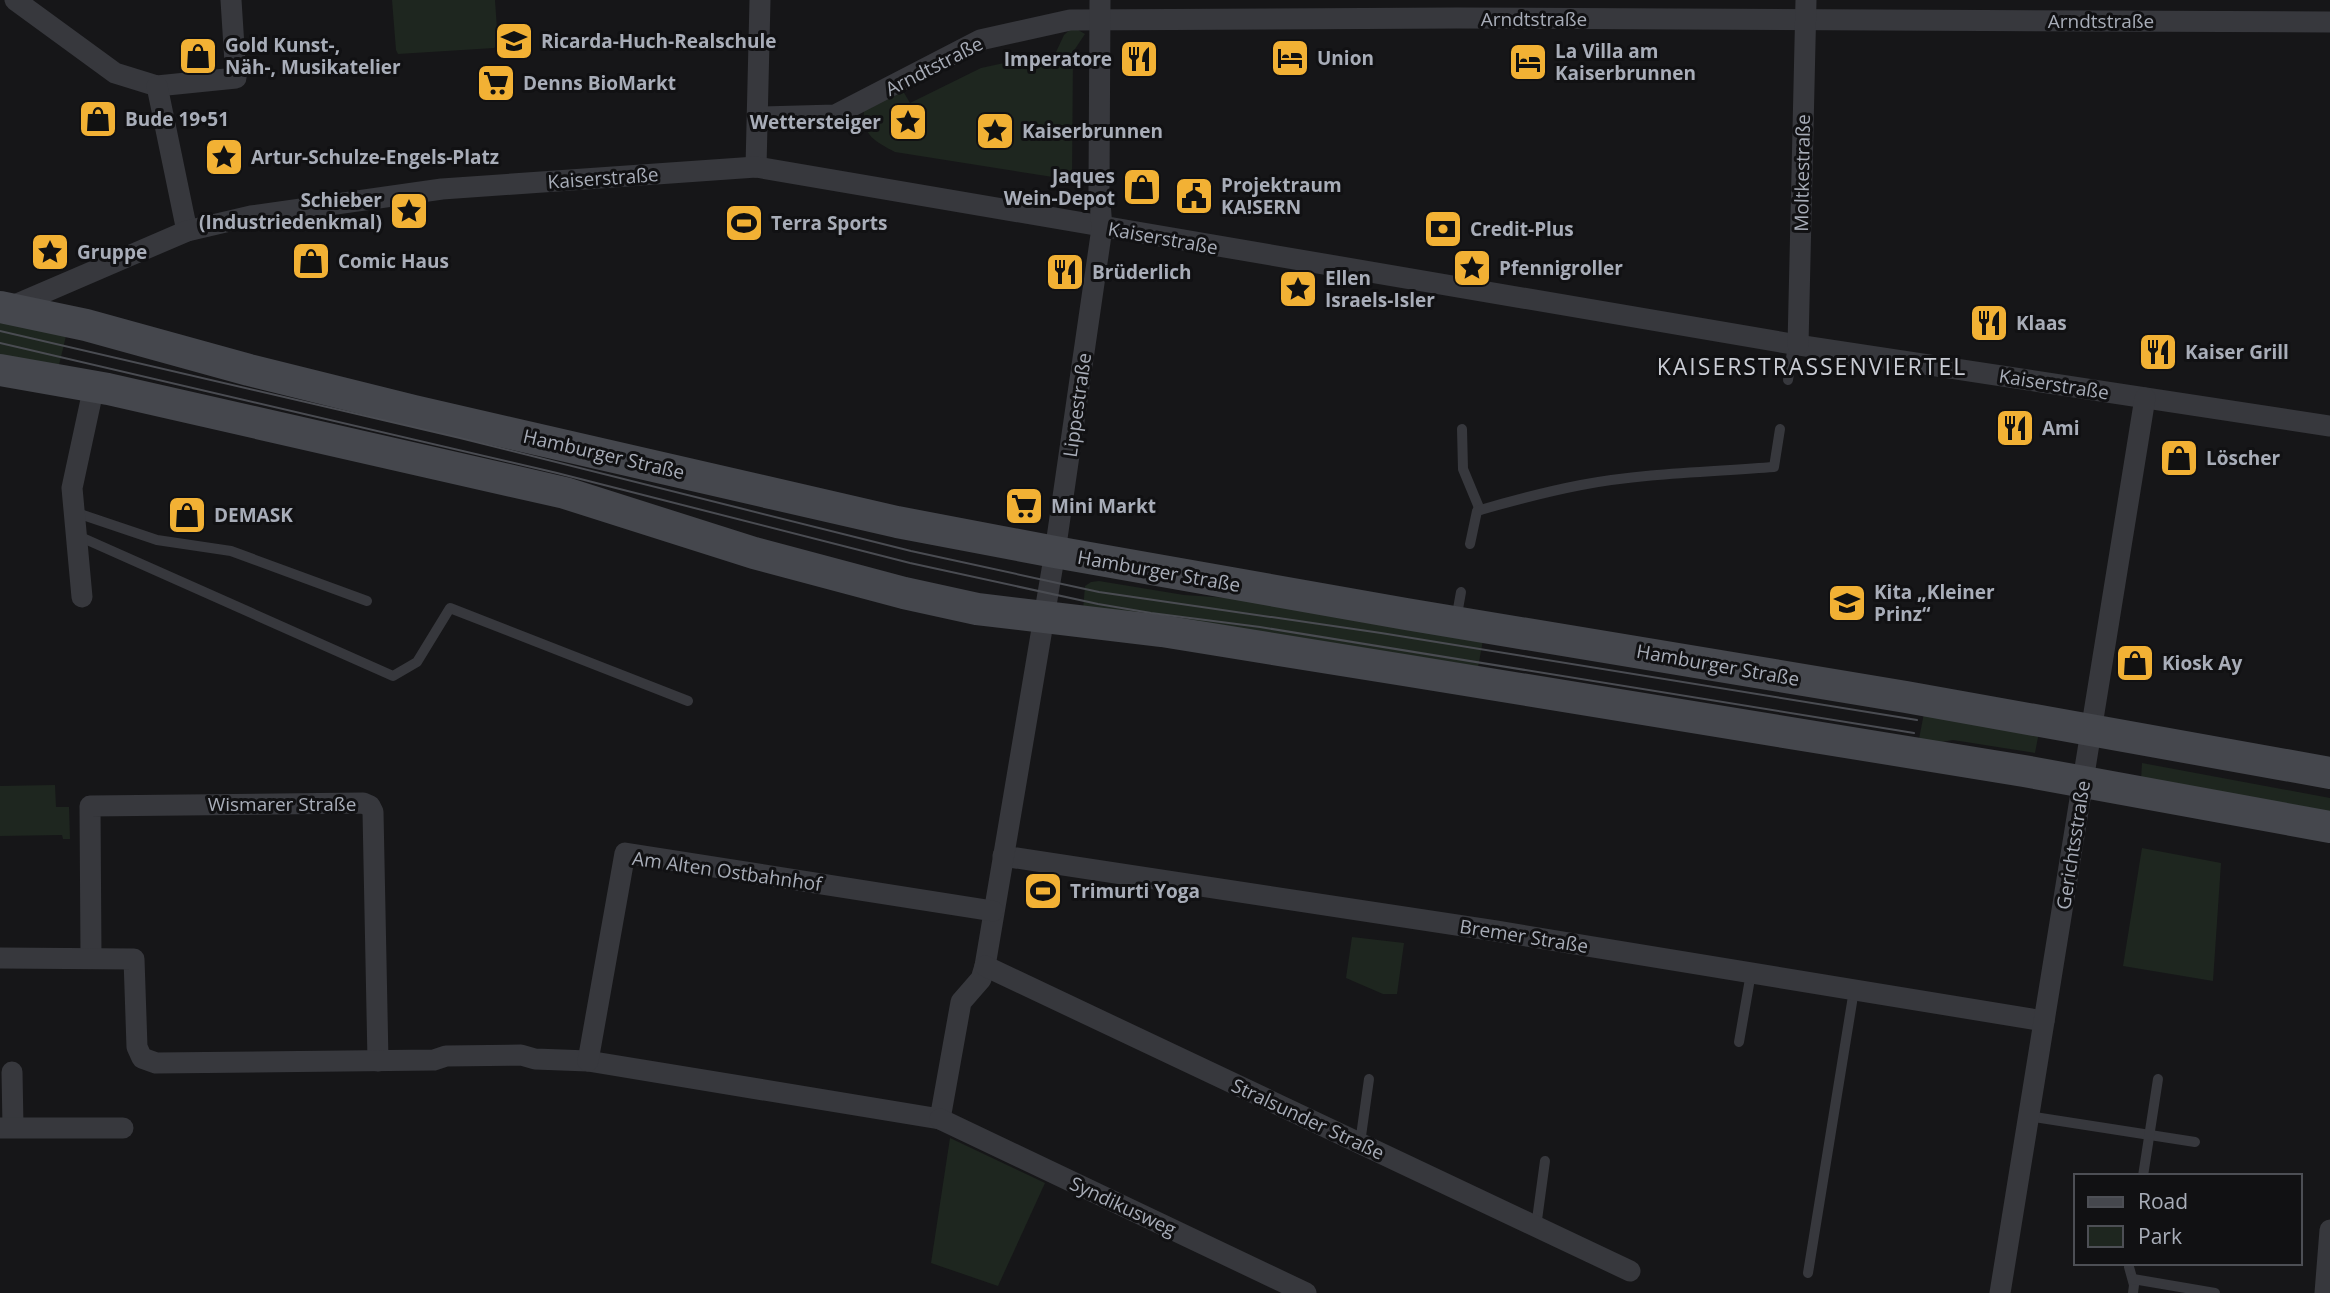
<svg xmlns="http://www.w3.org/2000/svg" width="2330" height="1293" font-family="'Open Sans',sans-serif">
	<rect width="100%" height="100%" fill="#161618"/>
	<g fill="#1e261f">
		<polygon points="392,0 495,0 498,44 494,48 398,54 396,50"/>
		<path d="M 1073,27 L 1085,34 L 1073,52 L 1072,180 L 895,152 C 873,140 862,135 864,108 L 900,86 L 910,103 L 981,68 L 1056,52 L 1064,35 Z"/>
		<polygon points="0,320 67,332 58,369 0,359"/>
		<polygon points="1099,581 1184,595 1245,599 1483,640 1477,673 1083,610 1085,586 1091,582"/>
		<polygon points="1924,713 2039,732 2035,753 1953,740 1926,745 1919,739"/>
		<polygon points="2142,763 2330,798 2330,814 2141,780"/>
		<polygon points="55,785 56,807 69,807 70,839 63,839 62,835 0,836 0,786"/>
		<polygon points="2142,848 2221,863 2213,981 2123,966"/>
		<polygon points="1352,937 1404,943 1397,994 1383,994 1346,978"/>
		<polygon points="950,1138 1045,1183 998,1286 931,1263"/>
	</g>
	<g fill="none" stroke-linecap="round" stroke-linejoin="round">
		<g stroke="#37383d" stroke-width="10">
			<polyline points="1788,380 1793,344"/>
			<polyline points="1462,429 1463,469 1480,510"/>
			<polyline points="74,512 157,540 231,551 367,601"/>
			<polyline points="76,535 393,676 417,662 450,608 688,701"/>
			<path d="M 1470,544 L 1477,511 C 1511,501 1545,492 1581,485 C 1644,473 1710,472 1774,467 L 1780,429"/>
			<polyline points="1456,620 1461,592"/>
			<polyline points="1739,1042 1751,973"/>
			<polyline points="2028,1116 2195,1142"/>
			<polyline points="1360,1143 1369,1079"/>
			<polyline points="2143,1176 2158,1079"/>
			<polyline points="1536,1227 1545,1161"/>
			<polyline points="2129,1267 2134,1285 2133,1293"/>
			<polyline points="1808,1273 1854,990"/>
			<polyline points="2133,1279 2215,1293"/>
		</g>
		<g stroke="#37383d" stroke-width="21">
			<polyline points="15,0 115,73 157,86 236,78 231,0"/>
			<polyline points="157,86 187,231"/>
			<polyline points="758,117 835,115 980,40 1070,20 1457,18 2330,22"/>
			<polyline points="756,167 760,0"/>
			<polyline points="8,308 187,231 251,216 442,189 756,167 1798,345 2330,426"/>
			<polyline points="1798,345 1806,0"/>
			<polyline points="82,597 72,488 94,386"/>
			<polyline points="1003,856 1496,931 2044,1021"/>
			<polyline points="91,957 90,806 363,803 370,806 373,812 378,1061"/>
			<polyline points="0,958 134,959 137,1047 142,1058 156,1063 434,1060 446,1056 521,1055 535,1059 588,1061 940,1119 961,1002 981,979 985,966 1055,552 1102,228 1099,189 1100,0"/>
			<polyline points="985,966 1630,1271"/>
			<polyline points="588,1061 625,853 993,911"/>
			<polyline points="12,1072 13,1127"/>
			<polyline points="940,1119 1306,1293"/>
			<polyline points="0,1128 123,1128"/>
			<polyline points="2000,1293 2145,398"/>
			<polyline points="2325,1293 2330,1230"/>
		</g>
		<g stroke="#45474d" stroke-width="32">
			<polyline points="0,307 86,325 249,370 414,411 897,522 1055,552 1406,614 1906,697 2330,773"/>
			<polyline points="0,370 108,389 565,493 754,553 904,593 977,609 1162,631 1410,671 2024,771 2330,827"/>
		</g>
		<g stroke="#4a4c52" stroke-width="2">
			<polyline points="0,331 460,438 911,551 1099,592 1381,633 1917,720"/>
			<polyline points="0,343 557,473 910,563 1098,604 1151,613 1260,627 1914,733"/>
		</g>
	</g>
	<defs>
		<symbol id="school-square" viewBox="-11 -11 22 22"><rect x="-9" y="-9" width="18" height="18" rx="4" fill="#f2b134" stroke="#111113"/><path d="M0-5L7-2L0 1L-7-2ZM-4 1L0 2.5L4 1V4Q0 6-4 4Z" fill="#111"/></symbol>
		<symbol id="shop-square" viewBox="-11 -11 22 22"><rect x="-9" y="-9" width="18" height="18" rx="4" fill="#f2b134" stroke="#111113"/><path d="M-5-2.5h2.3a2.7 3.5 0 0 1 5.4 0H5L5.5 6h-11ZM-1.5-2.5h3a1.5 2.3 0 0 0-3 0Z" fill="#111"/></symbol>
		<symbol id="hotel-square" viewBox="-11 -11 22 22"><rect x="-9" y="-9" width="18" height="18" rx="4" fill="#f2b134" stroke="#111113"/><path d="M-6-4.5h1.5V1H6V5H4.5V3h-9V5H-6ZM-4 0a1.8 1.8 0 1 1 3.6 0ZM.5 0V-2.5h3Q6-2.5 6 0Z" fill="#111"/></symbol>
		<symbol id="restaurant-square" viewBox="-11 -11 22 22"><rect x="-9" y="-9" width="18" height="18" rx="4" fill="#f2b134" stroke="#111113"/><path d="M-5-6h1v4h1v-4h1v4h1v-4h1v5L-1.5 .5V6h-2V.5L-5-1ZM5-6V6H3V1.5H1.5Q1.5-4 5-6Z" fill="#111"/></symbol>
		<symbol id="supermarket-square" viewBox="-11 -11 22 22"><rect x="-9" y="-9" width="18" height="18" rx="4" fill="#f2b134" stroke="#111113"/><path d="M-6-5.5h2.5l.6 2H6L4.5 2H-2.5L-4.4-4H-6ZM-1.5 3.2a1.3 1.3 0 1 0 .1 0ZM3 3.2a1.3 1.3 0 1 0 .1 0Z" fill="#111"/></symbol>
		<symbol id="sight-square" viewBox="-11 -11 22 22"><rect x="-9" y="-9" width="18" height="18" rx="4" fill="#f2b134" stroke="#111113"/><path d="M0-6L1.8-2.2L6-1.7L2.9 1.2L3.7 5.4L0 3.3L-3.7 5.4L-2.9 1.2L-6-1.7L-1.8-2.2Z" fill="#111"/></symbol>
		<symbol id="civic-square" viewBox="-11 -11 22 22"><rect x="-9" y="-9" width="18" height="18" rx="4" fill="#f2b134" stroke="#111113"/><path d="M-.6-6.5H3V-4.5H.6V-3L4-1V1h2V6H-6V1h2V-1L-.6-3ZM-1.2 2.5V6h2.4V2.5Z" fill="#111"/></symbol>
		<symbol id="stadium-square" viewBox="-11 -11 22 22"><rect x="-9" y="-9" width="18" height="18" rx="4" fill="#f2b134" stroke="#111113"/><path d="M0-5a6.5 5 0 1 0 0 10a6.5 5 0 1 0 0-10ZM-3.5-1.8h7v3.6h-7Z" fill="#111"/></symbol>
		<symbol id="bank-square" viewBox="-11 -11 22 22"><rect x="-9" y="-9" width="18" height="18" rx="4" fill="#f2b134" stroke="#111113"/><path d="M-6-4H6V4H-6ZM0-2.3a2.3 2.3 0 1 0 0 4.6a2.3 2.3 0 1 0 0-4.6Z" fill="#111"/></symbol>
	</defs>
	<g fill-rule="evenodd">
		<use href="#school-square" x="492" y="19" width="44" height="44"/>
		<use href="#shop-square" x="176" y="34" width="44" height="44"/>
		<use href="#hotel-square" x="1268" y="36" width="44" height="44"/>
		<use href="#restaurant-square" x="1117" y="37" width="44" height="44"/>
		<use href="#hotel-square" x="1506" y="40" width="44" height="44"/>
		<use href="#supermarket-square" x="474" y="61" width="44" height="44"/>
		<use href="#shop-square" x="76" y="97" width="44" height="44"/>
		<use href="#sight-square" x="886" y="100" width="44" height="44"/>
		<use href="#sight-square" x="973" y="109" width="44" height="44"/>
		<use href="#sight-square" x="202" y="135" width="44" height="44"/>
		<use href="#shop-square" x="1120" y="165" width="44" height="44"/>
		<use href="#civic-square" x="1172" y="174" width="44" height="44"/>
		<use href="#sight-square" x="387" y="189" width="44" height="44"/>
		<use href="#stadium-square" x="722" y="201" width="44" height="44"/>
		<use href="#bank-square" x="1421" y="207" width="44" height="44"/>
		<use href="#sight-square" x="28" y="230" width="44" height="44"/>
		<use href="#shop-square" x="289" y="239" width="44" height="44"/>
		<use href="#sight-square" x="1450" y="246" width="44" height="44"/>
		<use href="#restaurant-square" x="1043" y="250" width="44" height="44"/>
		<use href="#sight-square" x="1276" y="267" width="44" height="44"/>
		<use href="#restaurant-square" x="1967" y="301" width="44" height="44"/>
		<use href="#restaurant-square" x="2136" y="330" width="44" height="44"/>
		<use href="#restaurant-square" x="1993" y="406" width="44" height="44"/>
		<use href="#shop-square" x="2157" y="436" width="44" height="44"/>
		<use href="#supermarket-square" x="1002" y="484" width="44" height="44"/>
		<use href="#shop-square" x="165" y="493" width="44" height="44"/>
		<use href="#school-square" x="1825" y="581" width="44" height="44"/>
		<use href="#shop-square" x="2113" y="641" width="44" height="44"/>
		<use href="#stadium-square" x="1021" y="869" width="44" height="44"/>
	</g>
	<g text-anchor="middle" stroke-width="6" stroke-linejoin="round" paint-order="stroke">
		<g font-size="19" fill="#a8adb8" stroke="#111113">
			<text x="1534" y="26">Arndtstraße</text>
			<text x="2101" y="28">Arndtstraße</text>
			<text transform="translate(934 66) rotate(-27)" y="7">Arndtstraße</text>
			<text transform="translate(1802 173) rotate(-89)" y="7">Moltkestraße</text>
			<text transform="translate(603 178) rotate(-4)" y="7">Kaiserstraße</text>
			<text transform="translate(1163 238) rotate(10)" y="7">Kaiserstraße</text>
			<text transform="translate(2054 384) rotate(9)" y="7">Kaiserstraße</text>
			<text transform="translate(1077 405) rotate(-82)" y="7">Lippestraße</text>
			<text transform="translate(604 454) rotate(13)" y="7">Hamburger Straße</text>
			<text transform="translate(1159 571) rotate(10)" y="7">Hamburger Straße</text>
			<text transform="translate(1718 665) rotate(10)" y="7">Hamburger Straße</text>
			<text x="282" y="811">Wismarer Straße</text>
			<text transform="translate(2073 845) rotate(-81)" y="7">Gerichtsstraße</text>
			<text transform="translate(727 871) rotate(8)" y="7">Am Alten Ostbahnhof</text>
			<text transform="translate(1524 936) rotate(9)" y="7">Bremer Straße</text>
			<text transform="translate(1308 1119) rotate(25)" y="7">Stralsunder Straße</text>
			<text transform="translate(1123 1206) rotate(25)" y="7">Syndikusweg</text>
		</g>
		<g font-size="19" font-weight="bold" fill="#a8adb8" stroke="#111113" text-anchor="start">
			<text x="541" y="48">Ricarda-Huch-Realschule</text>
			<text x="225" y="52">Gold Kunst-,<tspan x="225" dy="22">Näh-, Musikatelier</tspan></text>
			<text x="1555" y="58">La Villa am<tspan x="1555" dy="22">Kaiserbrunnen</tspan></text>
			<text x="1317" y="65">Union</text>
			<text x="1112" y="66" text-anchor="end">Imperatore</text>
			<text x="523" y="90">Denns BioMarkt</text>
			<text x="125" y="126">Bude 19•51</text>
			<text x="881" y="129" text-anchor="end">Wettersteiger</text>
			<text x="1022" y="138">Kaiserbrunnen</text>
			<text x="251" y="164">Artur-Schulze-Engels-Platz</text>
			<text x="1115" y="183" text-anchor="end">Jaques<tspan x="1115" dy="22">Wein-Depot</tspan></text>
			<text x="1221" y="192">Projektraum<tspan x="1221" dy="22">KA!SERN</tspan></text>
			<text x="382" y="207" text-anchor="end">Schieber<tspan x="382" dy="22">(Industriedenkmal)</tspan></text>
			<text x="771" y="230">Terra Sports</text>
			<text x="1470" y="236">Credit-Plus</text>
			<text x="77" y="259">Gruppe</text>
			<text x="338" y="268">Comic Haus</text>
			<text x="1499" y="275">Pfennigroller</text>
			<text x="1092" y="279">Brüderlich</text>
			<text x="1325" y="285">Ellen<tspan x="1325" dy="22">Israels-Isler</tspan></text>
			<text x="2016" y="330">Klaas</text>
			<text x="2185" y="359">Kaiser Grill</text>
			<text x="2042" y="435">Ami</text>
			<text x="2206" y="465">Löscher</text>
			<text x="1051" y="513">Mini Markt</text>
			<text x="214" y="522">DEMASK</text>
			<text x="1874" y="599">Kita „Kleiner<tspan x="1874" dy="22">Prinz“</tspan></text>
			<text x="2162" y="670">Kiosk Ay</text>
			<text x="1070" y="898">Trimurti Yoga</text>
		</g>
		<g font-size="23" letter-spacing="2" fill="#c9ccd4" stroke="#111113">
			<text x="1812" y="375">KAISERSTRASSENVIERTEL</text>
		</g>
	</g>
	<rect x="2074" y="1174" width="228" height="91" fill="#111113" stroke="#4d4f55" stroke-width="2"/>
	<rect x="2088" y="1197" width="35" height="10" fill="#45474d" stroke="#4d4f55" stroke-width="2"/>
	<text x="2138" y="1209" font-size="21" fill="#a8adb8">Road</text>
	<rect x="2088" y="1226" width="35" height="21" fill="#1e261f" stroke="#4d4f55" stroke-width="2"/>
	<text x="2138" y="1244" font-size="21" fill="#a8adb8">Park</text>
</svg>
